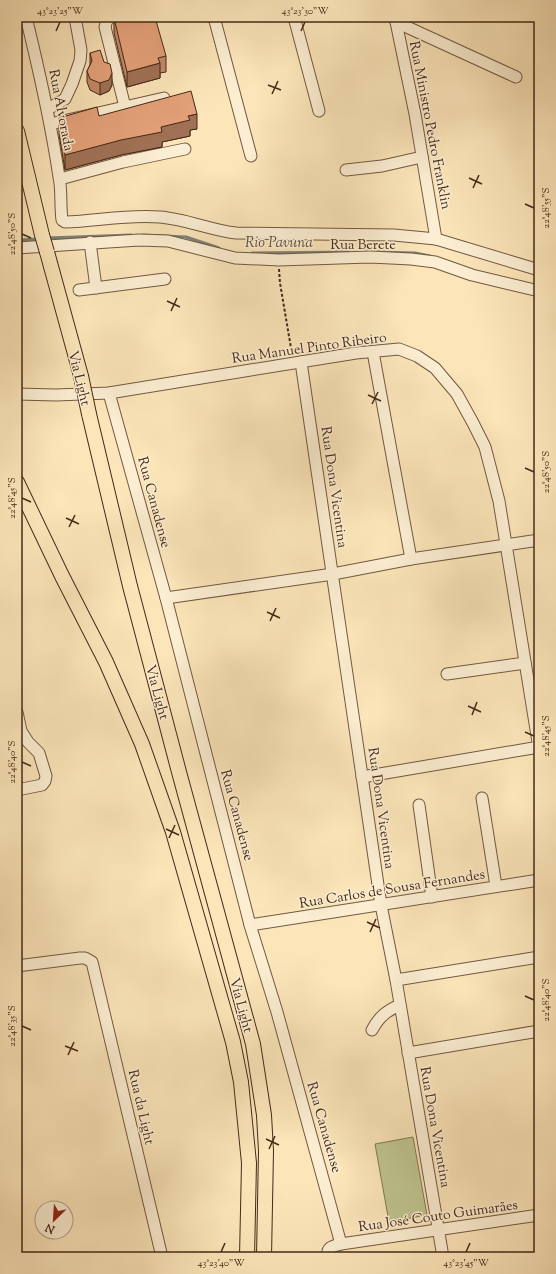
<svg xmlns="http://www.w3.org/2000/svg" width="556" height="1274" font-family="'Sorts Mill Goudy',serif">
	<rect width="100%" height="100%" fill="#fbe5b9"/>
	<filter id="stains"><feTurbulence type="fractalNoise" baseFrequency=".005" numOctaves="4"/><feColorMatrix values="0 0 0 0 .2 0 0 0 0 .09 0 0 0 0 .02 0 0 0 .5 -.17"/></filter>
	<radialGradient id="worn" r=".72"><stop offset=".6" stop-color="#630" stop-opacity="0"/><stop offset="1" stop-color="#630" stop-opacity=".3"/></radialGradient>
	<polygon fill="#bfc48f" stroke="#827654" points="413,1137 427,1215 389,1222 375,1144"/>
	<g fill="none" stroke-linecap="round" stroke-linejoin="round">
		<g stroke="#7c8278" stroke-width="3">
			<polyline points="143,235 186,237 219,248"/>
			<polyline points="47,238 131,235"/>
			<polyline points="17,240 39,239"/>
			<polyline points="376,252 415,253 430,256"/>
			<polyline points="252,253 348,252"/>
		</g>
		<defs>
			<g id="minor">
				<path d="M 26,17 C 39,70 51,123 59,177 C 62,191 60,205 62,220 L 65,222 C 97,221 128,214 160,217 C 186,219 210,230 236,233 L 394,235 L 436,239 L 539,270"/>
				<path d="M 113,17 C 107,18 106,22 105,27 L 125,107"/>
				<polyline points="214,17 251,156"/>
				<polyline points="294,17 319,111"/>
				<polyline points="395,17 415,114 436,239"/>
				<polyline points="396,22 516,77"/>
				<polyline points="48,109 65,99 72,84 80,61 81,50 75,17"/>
				<polyline points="50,124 164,98"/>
				<polyline points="346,170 382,166 422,157"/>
				<polyline points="60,179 123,162 185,149"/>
				<polyline points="90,242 96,288"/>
				<polyline points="17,248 139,240 168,241 235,258 279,260 370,257 411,259 435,262 472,275 539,291"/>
				<polyline points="79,290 165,279"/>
				<polyline points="373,352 411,559"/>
				<polyline points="301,362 381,905 396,980 443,1257"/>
				<polyline points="109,393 166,598 250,925 277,1012 341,1244"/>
				<polyline points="17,394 56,395 109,393 356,353 399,349 417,356 435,368 457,394 473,423 485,447 499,501 539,748"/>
				<polyline points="166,598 333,574 411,559 539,540"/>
				<polyline points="447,674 525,663"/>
				<polyline points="17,712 21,731 28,742 39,753 46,776 45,781 42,785 17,790"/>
				<polyline points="362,777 539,747"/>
				<polyline points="482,798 496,886"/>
				<polyline points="419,805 432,897"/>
				<polyline points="250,925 539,880"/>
				<polyline points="17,966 80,958 85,958 92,962 162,1257"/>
				<polyline points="396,980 539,957"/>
				<path d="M 372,1030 C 379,1017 386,1011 400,1005"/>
				<polyline points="408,1053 539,1031"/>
				<path d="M 328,1257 C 326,1247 333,1246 341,1244 L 539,1215"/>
			</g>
			<g id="major">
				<polyline points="17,131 42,235"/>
				<polyline points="47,252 81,376"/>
				<polyline points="89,414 130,586 179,772 253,1044 264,1115 266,1151 264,1257"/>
				<polyline points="17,482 62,576 106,662 142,744 173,832 233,1042 241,1082 249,1163 247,1257"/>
			</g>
		</defs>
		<use href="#minor" stroke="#725840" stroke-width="13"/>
		<use href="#major" stroke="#452918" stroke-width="16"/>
		<polyline stroke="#452918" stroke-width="2" stroke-dasharray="3 2" stroke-linecap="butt" points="279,269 280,283 292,354"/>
		<use href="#minor" stroke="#fceed2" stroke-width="11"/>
		<use href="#major" stroke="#fbe5b9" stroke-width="14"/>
		<defs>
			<g id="major-bridge">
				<polyline points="42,235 47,252"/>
				<polyline points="81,376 89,414"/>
			</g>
		</defs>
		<use href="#major-bridge" stroke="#452918" stroke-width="16" stroke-linecap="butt"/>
		<use href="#major-bridge" stroke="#fbe5b9" stroke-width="14"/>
	</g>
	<g fill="#c48a69" stroke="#452918">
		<polygon points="114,18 166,56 166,72 160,73 160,78 127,87 114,33"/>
		<polygon points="90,53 112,85 109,91 100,95 90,90 87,82 87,71 90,65"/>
		<polygon points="99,116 197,129 190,130 190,136 162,142 162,147 121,155 65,170 59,134 59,118"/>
	</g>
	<g fill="#a07155" stroke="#452918">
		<polygon points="160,63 160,78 127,87 127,72"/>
		<polygon points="112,73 112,85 109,91 100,95 100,83"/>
		<polygon points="197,114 197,129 190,130 190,136 162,142 162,147 121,155 65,170 65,155 188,116"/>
	</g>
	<g fill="#e4a17a" stroke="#452918">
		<polygon points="117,17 155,17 166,56 158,58 160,63 127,72 114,18"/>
		<polygon points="100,50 104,62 110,64 112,73 109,80 100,83 90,79 87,71 92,61 90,53"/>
		<polygon points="191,91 197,114 188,116 190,120 161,127 162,132 121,140 65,155 59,118 97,107 99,116"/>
	</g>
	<path fill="none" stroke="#452918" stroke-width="1.5" d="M 56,31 L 60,22M 301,31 L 305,22M 268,85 L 281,90M 272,94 L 278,81M 469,178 L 482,184M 473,188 L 479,175M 525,204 L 534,208M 22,234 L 31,238M 167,301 L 180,307M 171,311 L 177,298M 368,395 L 381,401M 372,404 L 378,392M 525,468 L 534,472M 22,498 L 31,502M 66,518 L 79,524M 69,527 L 75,515M 267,612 L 280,618M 270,621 L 276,608M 468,706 L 481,712M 472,715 L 477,702M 525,732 L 534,736M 22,762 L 31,766M 166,829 L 179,835M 169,838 L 175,825M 367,922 L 380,928M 370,932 L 376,919M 525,996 L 534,1000M 22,1026 L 31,1030M 65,1046 L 78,1051M 68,1055 L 74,1042M 266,1139 L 279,1145M 269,1149 L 275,1136M 221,1252 L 225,1243M 466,1252 L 470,1243"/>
	<g text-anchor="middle" stroke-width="3" stroke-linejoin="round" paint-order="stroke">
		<g font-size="14" fill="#452918" stroke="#fceed2">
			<text transform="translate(62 110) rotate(79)" y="5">Rua Alvorada</text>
			<text transform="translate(431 125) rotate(79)" y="5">Rua Ministro Pedro Franklin</text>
			<text x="363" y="249">Rua Berete</text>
			<text transform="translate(309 347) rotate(-8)" y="5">Rua Manuel Pinto Ribeiro</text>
			<text transform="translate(80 378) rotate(76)" y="5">Via Light</text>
			<text transform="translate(335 487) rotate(82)" y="5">Rua Dona Vicentina</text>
			<text transform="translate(155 502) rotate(75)" y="5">Rua Canadense</text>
			<text transform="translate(158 692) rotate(75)" y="5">Via Light</text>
			<text transform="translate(382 808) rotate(82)" y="5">Rua Dona Vicentina</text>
			<text transform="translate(238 815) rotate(75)" y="5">Rua Canadense</text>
			<text transform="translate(392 888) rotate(-9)" y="5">Rua Carlos de Sousa Fernandes</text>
			<text transform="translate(242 1005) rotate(75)" y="5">Via Light</text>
			<text transform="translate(142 1107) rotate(77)" y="5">Rua da Light</text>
			<text transform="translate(325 1127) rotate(74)" y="5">Rua Canadense</text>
			<text transform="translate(436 1127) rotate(80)" y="5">Rua Dona Vicentina</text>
			<text transform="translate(438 1215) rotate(-8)" y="5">Rua José Couto Guimarães</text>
		</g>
		<g font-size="15" font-style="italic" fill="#5c4e40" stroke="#fceed2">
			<text x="279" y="247">Rio Pavuna</text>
		</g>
	</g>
	<rect width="556" height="1274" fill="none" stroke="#fbe5b9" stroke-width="44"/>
	<g transform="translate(54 1220) rotate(205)"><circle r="19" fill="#fceed2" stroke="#b39f88"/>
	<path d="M0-3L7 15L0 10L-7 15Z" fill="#8f2418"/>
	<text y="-6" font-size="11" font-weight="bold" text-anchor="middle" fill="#452918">N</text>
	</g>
	<rect x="22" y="22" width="512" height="1230" fill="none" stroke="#452918" stroke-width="1.5"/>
	<g font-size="10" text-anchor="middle" fill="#452918">
		<text x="60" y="14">43°23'25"W</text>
		<text x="305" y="14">43°23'30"W</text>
		<text transform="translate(545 208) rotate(-90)" y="4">22°48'55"S</text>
		<text transform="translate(11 234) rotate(-90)" y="4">22°48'50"S</text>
		<text transform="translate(545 472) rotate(-90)" y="4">22°48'50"S</text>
		<text transform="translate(11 498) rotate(-90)" y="4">22°48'45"S</text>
		<text transform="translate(545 736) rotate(-90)" y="4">22°48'45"S</text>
		<text transform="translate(11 762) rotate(-90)" y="4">22°48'40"S</text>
		<text transform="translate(545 1000) rotate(-90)" y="4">22°48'40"S</text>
		<text transform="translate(11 1026) rotate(-90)" y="4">22°48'35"S</text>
		<text x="221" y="1266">43°23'40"W</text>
		<text x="466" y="1266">43°23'45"W</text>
	</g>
	<rect width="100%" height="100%" filter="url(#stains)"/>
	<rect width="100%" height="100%" fill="url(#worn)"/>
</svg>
